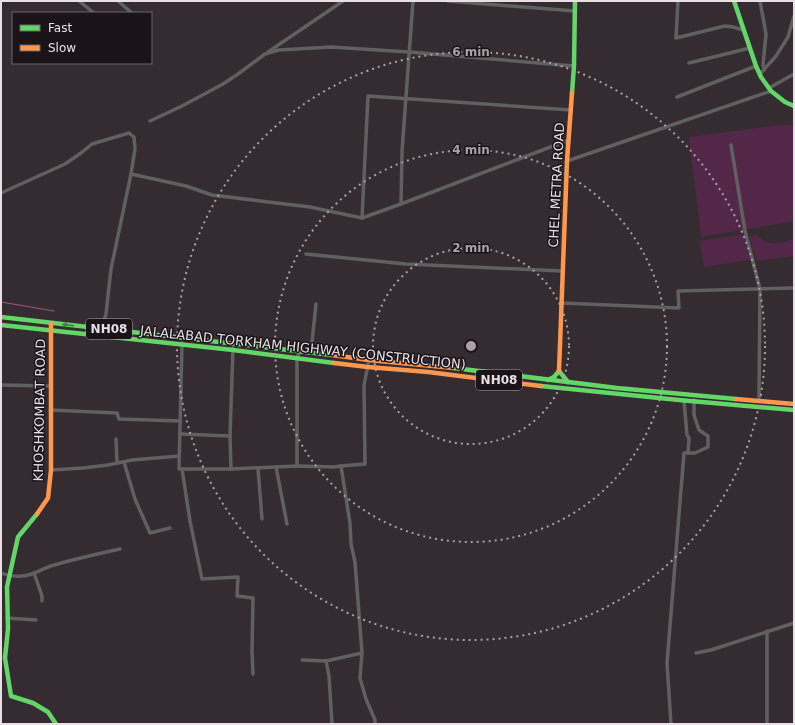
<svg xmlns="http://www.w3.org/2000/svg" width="795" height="725" font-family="'DejaVu Sans',sans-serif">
	<rect width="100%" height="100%" fill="#342c31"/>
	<g fill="#532747">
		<polygon points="780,125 794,125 794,221 701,237 689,137"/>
		<polygon points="744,234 750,260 704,267 700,241"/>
		<path d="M 757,235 C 766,247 782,245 794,238 L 794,256 L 756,261 L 749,236 Z"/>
	</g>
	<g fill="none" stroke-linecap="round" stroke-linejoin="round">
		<polyline stroke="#a0558b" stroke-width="1" points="1,302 54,311"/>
		<g stroke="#60605e" stroke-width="3.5">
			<polyline points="79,1 94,13"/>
			<polyline points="118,1 132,13"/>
			<polyline points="448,1 575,11"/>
			<polyline points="678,1 676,38 725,26 733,27 743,30"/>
			<polyline points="760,1 766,34 763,65 764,70"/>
			<polyline points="268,52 343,1"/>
			<polyline points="689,63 750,48"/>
			<polyline points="760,74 776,56 788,37 794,16"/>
			<polyline points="769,88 794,74"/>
			<polyline points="677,97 756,66"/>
			<polyline points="150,121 182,106 223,84 238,74 265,54 279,50 331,47 409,52 574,66"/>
			<polyline points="731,145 745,231 760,289 759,401"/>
			<polyline points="567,161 771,91"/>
			<polyline points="131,174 186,186 212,195 310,207 362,218 401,204 569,140"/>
			<polyline points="1,193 65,164 81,153 92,144 129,133 134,137 135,149 131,174 111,269 106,314 102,328"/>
			<polyline points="401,204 402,151 413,1"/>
			<polyline points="362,218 368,96 571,110"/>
			<polyline points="306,254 406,264 562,271"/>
			<polyline points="561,303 679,308 678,291 794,288"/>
			<polyline points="182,343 179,469 231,469 297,466 334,467 341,466 365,464 364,385 369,360"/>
			<polyline points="311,352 316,304"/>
			<polyline points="1,385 50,386"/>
			<polyline points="684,401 687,435 689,438 688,453"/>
			<polyline points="50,410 117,413 119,419 180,421"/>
			<polyline points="180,434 230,436"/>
			<polyline points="116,439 117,463"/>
			<polyline points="124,462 135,499 150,533 170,528"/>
			<polyline points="297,466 297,358 300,351"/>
			<polyline points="341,466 350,523 351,544 355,562 362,653 360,678 366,699 375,720 375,724"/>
			<polyline points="276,467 287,524"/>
			<polyline points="258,468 262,519"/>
			<polyline points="182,469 190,521 202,579 238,577 237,596 253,598 252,651 253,674"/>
			<polyline points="231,469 230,436 233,348"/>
			<polyline points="51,470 83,468 108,465 132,460 179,456"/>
			<path d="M 1,573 C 8,576 14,577 22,576 C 33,576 41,569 51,566 C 74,559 97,554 120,549"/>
			<polyline points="34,573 42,596 42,601"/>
			<polyline points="7,618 36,620"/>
			<polyline points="767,631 767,724"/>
			<polyline points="696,653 711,650 794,623"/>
			<polyline points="302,660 326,661 362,653"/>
			<polyline points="326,661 329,676 332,724"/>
			<polyline points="671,724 667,663 684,453 695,453 708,447 708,436 699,430 694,415 694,400"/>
		</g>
		<g stroke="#63d668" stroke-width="4.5">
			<polyline points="734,1 756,66 761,77 771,91 785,102 794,106"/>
			<polyline points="572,93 574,66 575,1"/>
			<polyline points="1,317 332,355"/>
			<polyline points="1,325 233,350 334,363"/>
			<polyline points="454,368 617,388 736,399"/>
			<polyline points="559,371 568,382"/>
			<polyline points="548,380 554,377 559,371"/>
			<polyline points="541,386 679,400 794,410"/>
			<polyline points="37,514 18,537 7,587 8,629 5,658 11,696 33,703 48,712 56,724"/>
		</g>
		<g stroke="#ff974d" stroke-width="4.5">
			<polyline points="332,355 369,360 454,368"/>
			<polyline points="334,363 368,367 428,372 541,386"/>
			<polyline points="559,371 567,161 572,93"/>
			<polyline points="736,399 794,404"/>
			<polyline points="37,514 48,498 51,470 51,323"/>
		</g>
	</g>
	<defs><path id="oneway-solid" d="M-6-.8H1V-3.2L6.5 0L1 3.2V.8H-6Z"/></defs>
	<use fill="#427f44" href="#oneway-solid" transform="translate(68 325) rotate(-173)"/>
	<g fill="none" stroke="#aaa0a6" stroke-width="2" stroke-dasharray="2 4">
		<circle cx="471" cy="346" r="98"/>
		<circle cx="471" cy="346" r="196"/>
		<circle cx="471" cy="346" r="294"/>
	</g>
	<g text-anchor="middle" stroke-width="3" stroke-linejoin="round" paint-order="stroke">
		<g fill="#1a1418" stroke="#aba2a8" stroke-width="1">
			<rect x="86" y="319" width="46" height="20" rx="3"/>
			<rect x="476" y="370" width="46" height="20" rx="3"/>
		</g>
		<g font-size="12" font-weight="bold" fill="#e9dfe5">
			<text x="109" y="333">NH08</text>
			<text x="499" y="384">NH08</text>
		</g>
		<g font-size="13" fill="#e9dfe5" stroke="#1a1418">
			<text transform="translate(556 185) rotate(-87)" y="5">CHEL METRA ROAD</text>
			<text transform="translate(303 347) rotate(6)" y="5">JALALABAD TORKHAM HIGHWAY (CONSTRUCTION)</text>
			<text transform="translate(39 410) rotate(-89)" y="5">KHOSHKOMBAT ROAD</text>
		</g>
	</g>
	<circle cx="471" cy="346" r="6" fill="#aaa0a6" stroke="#1a1418" stroke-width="2"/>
	<g font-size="12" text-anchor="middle" font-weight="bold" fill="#aaa0a6" stroke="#1a1418" stroke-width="3" stroke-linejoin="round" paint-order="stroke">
		<text x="471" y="56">6 min</text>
		<text x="471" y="154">4 min</text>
		<text x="471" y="252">2 min</text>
	</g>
	<rect width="795" height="725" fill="none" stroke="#e9dfe5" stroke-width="4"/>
	<rect x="12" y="12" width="140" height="52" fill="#1a1418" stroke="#6d656a"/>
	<rect x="20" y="25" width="20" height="6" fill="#63d668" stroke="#6d656a"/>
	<text x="48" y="32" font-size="12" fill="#e9dfe5">Fast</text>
	<rect x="20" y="45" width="20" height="6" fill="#ff974d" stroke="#6d656a"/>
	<text x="48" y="52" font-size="12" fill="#e9dfe5">Slow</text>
</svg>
